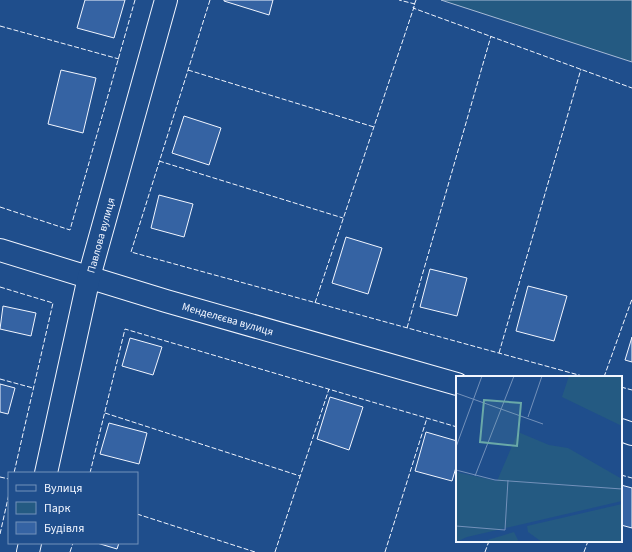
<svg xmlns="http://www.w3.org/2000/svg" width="632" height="552" font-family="'Source Sans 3',sans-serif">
	<rect width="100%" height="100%" fill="#1f4e8c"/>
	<polygon fill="#245a82" stroke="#a8bbd7" points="441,0 632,0 632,62"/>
	<g fill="#3563a3" stroke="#f2f6ff">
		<polygon points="85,0 125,0 114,38 77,28"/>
		<polygon points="224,0 273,0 269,15 224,1"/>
		<polygon points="61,70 96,78 83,133 48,124"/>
		<polygon points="184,116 221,128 209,165 172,153"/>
		<polygon points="159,195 193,204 184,237 151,228"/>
		<polygon points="346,237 382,248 368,294 332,283"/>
		<polygon points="430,269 467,278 457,316 420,307"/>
		<polygon points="528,286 567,296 554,341 516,331"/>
		<polygon points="3,306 36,313 31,336 0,329"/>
		<polygon points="632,337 632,362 625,360"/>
		<polygon points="130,338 162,347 153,375 122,366"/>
		<polygon points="0,384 15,388 8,414 0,412"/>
		<polygon points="330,397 363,407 349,450 317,439"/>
		<polygon points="109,423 147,433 139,464 100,454"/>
		<polygon points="426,432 457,441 457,464 452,481 415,471"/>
		<polygon points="621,485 632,488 632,528 621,525"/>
		<polygon points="97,543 119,543 117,549"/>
	</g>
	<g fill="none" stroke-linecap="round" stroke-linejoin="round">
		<defs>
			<g id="minor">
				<path id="s1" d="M 0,250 L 166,301 L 457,384"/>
				<polyline points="621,430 632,434"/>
				<path id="s2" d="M 46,473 L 89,277 L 166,0"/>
				<polyline points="28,552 30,543"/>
			</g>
		</defs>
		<use href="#minor" stroke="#f2f6ff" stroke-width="24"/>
		<use href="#minor" stroke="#1f4e8c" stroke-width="22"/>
		<g stroke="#f2f6ff" stroke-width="1" stroke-dasharray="5 2" stroke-linecap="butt">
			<polyline points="210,0 131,252 586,377"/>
			<polyline points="416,0 413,8 632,88"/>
			<polyline points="0,26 119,59"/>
			<polyline points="188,70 374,127"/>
			<polyline points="159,161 343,218"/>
			<polyline points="0,207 70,230 135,0"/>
			<polyline points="0,287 53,303 14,473"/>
			<polyline points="315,303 415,4 399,0"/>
			<polyline points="407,328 491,36"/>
			<polyline points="499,353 581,69"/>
			<polyline points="604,377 632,299"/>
			<polyline points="0,379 33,388"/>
			<polyline points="621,387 632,390"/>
			<polyline points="105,413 300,476"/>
			<polyline points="90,473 125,329 457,427"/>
			<polyline points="621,475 632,478"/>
			<polyline points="0,477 9,479"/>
			<polyline points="137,514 255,552"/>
			<polyline points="0,534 9,494"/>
			<polyline points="70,552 73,543"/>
			<polyline points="275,552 329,389"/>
			<polyline points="385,552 427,418"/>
			<polyline points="485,552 489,541"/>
			<polyline points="584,552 588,541"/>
		</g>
	</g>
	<g text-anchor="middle" stroke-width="3" stroke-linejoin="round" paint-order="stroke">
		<g font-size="11" fill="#f2f6ff" stroke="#1f4e8c">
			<text dy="4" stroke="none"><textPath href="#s2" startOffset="244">Павлова вулиця</textPath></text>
			<text dy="4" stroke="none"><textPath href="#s1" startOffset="238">Менделєєва вулиця</textPath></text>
		</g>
	</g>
	<g transform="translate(456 376)">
		<rect width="166" height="166" fill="#1f4e8c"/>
		<path d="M 113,0 L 166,0 L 166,50 L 106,21 ZM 62,56 L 93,69 L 112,72 L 166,103 L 166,125 L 11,161 L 0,166 L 0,96 L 41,105 ZM 166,128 L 166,166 L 86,166 L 72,156 L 71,150 ZM 58,156 L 62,164 L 60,166 L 25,166 Z" fill="#245a82"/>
		<path fill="none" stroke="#7391ba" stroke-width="1" d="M 0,17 L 87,48M 72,41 L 86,0M 0,71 L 26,0M 0,94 L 39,104 L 166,113M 19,100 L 58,0M 0,150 L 49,154 L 52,104"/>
		<path fill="#6aa9a8" fill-opacity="0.15" stroke="#6aa9a8" stroke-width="2" d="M 28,24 L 65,27 L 61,70 L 24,66 Z"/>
		<rect width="166" height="166" fill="none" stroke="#f2f6ff" stroke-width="2"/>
	</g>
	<rect x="8" y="472" width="130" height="72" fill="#1f4e8c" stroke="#7391ba"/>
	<rect x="16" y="485" width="20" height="6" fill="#1f4e8c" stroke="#7391ba"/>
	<text x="44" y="492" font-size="12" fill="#f2f6ff">Вулиця</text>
	<rect x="16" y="502" width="20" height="12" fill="#245a82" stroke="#7391ba"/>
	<text x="44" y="512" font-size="12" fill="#f2f6ff">Парк</text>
	<rect x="16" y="522" width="20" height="12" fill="#3563a3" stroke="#7391ba"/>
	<text x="44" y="532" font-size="12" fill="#f2f6ff">Будівля</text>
</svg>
